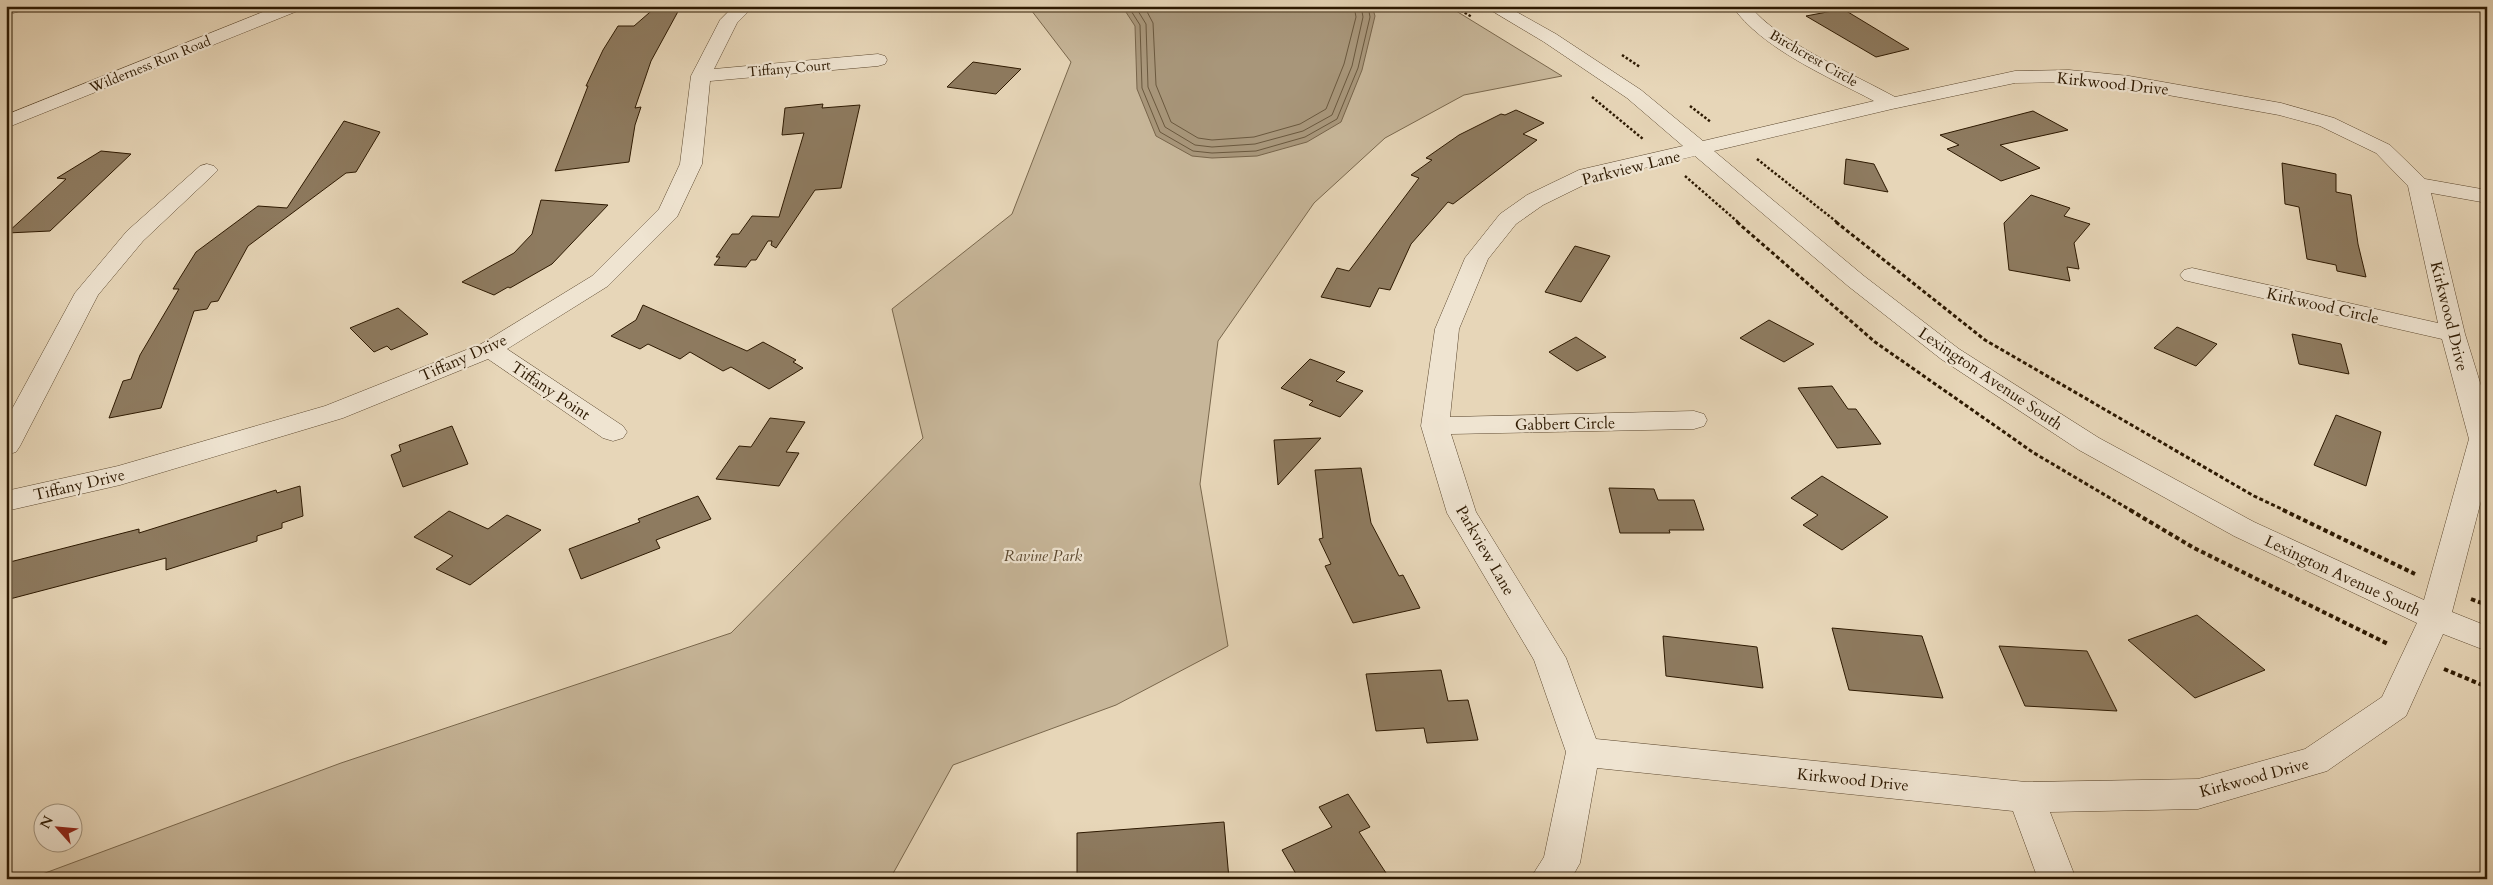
<svg xmlns="http://www.w3.org/2000/svg" width="2493" height="885" font-family="Cardo,serif">
	<rect width="100%" height="100%" fill="#e7d6b8"/>
	<filter id="stains"><feTurbulence type="fractalNoise" baseFrequency=".004" numOctaves="4"/><feColorMatrix values="0 0 0 0 .2 0 0 0 0 .09 0 0 0 0 .02 0 0 0 .5 -.17"/></filter>
	<radialGradient id="worn" r=".72"><stop offset=".6" stop-color="#630" stop-opacity="0"/><stop offset="1" stop-color="#630" stop-opacity=".3"/></radialGradient>
	<polygon fill="#c7b699" stroke="#7a684d" points="1028,6 1448,6 1562,76 1464,95 1385,138 1314,203 1218,341 1200,484 1228,646 1116,705 953,765 890,879 29,879 341,763 731,633 923,438 892,309 1012,214 1071,62"/>
	<polygon fill="#a8967a" stroke="#77644a" points="1122,6 1372,6 1375,16 1362,70 1341,122 1307,142 1257,156 1212,158 1192,156 1156,136 1137,89 1135,26"/>
	<g fill="none" stroke-linecap="round" stroke-linejoin="round">
		<g stroke="#6a583e" stroke-width="1">
			<polyline points="1128,6 1140,25 1142,88 1160,132 1193,151 1212,153 1256,151 1305,137 1337,119 1358,68 1370,17 1368,6"/>
			<polyline points="1135,6 1146,24 1148,87 1165,127 1195,145 1212,147 1255,144 1303,131 1332,115 1352,66 1363,17 1361,6"/>
			<polyline points="1144,6 1153,23 1156,85 1171,122 1198,138 1212,140 1254,137 1300,124 1326,109 1344,64 1356,17 1354,6"/>
		</g>
	</g>
	<g fill="#8e7b60" stroke="#2d1901">
		<polygon points="657,6 681,6 651,61 635,108 641,107 635,125 629,162 555,171 588,86 586,86 603,50 618,26 634,26"/>
		<polygon points="1843,9 1909,49 1876,57 1806,16"/>
		<polygon points="973,62 1021,69 996,94 947,87"/>
		<polygon points="823,104 822,108 860,105 841,188 815,190 776,248 771,245 772,241 768,241 756,260 751,260 746,267 714,265 720,257 716,257 732,234 739,234 752,216 779,217 804,133 782,135 785,108"/>
		<polygon points="1516,110 1544,123 1523,134 1537,140 1453,204 1448,202 1411,244 1390,290 1379,288 1370,307 1321,297 1337,268 1349,271 1419,178 1411,175 1432,160 1426,158 1459,135 1501,114 1505,115"/>
		<polygon points="2033,111 2068,130 2000,145 2040,168 2001,181 1947,149 1959,145 1940,135"/>
		<polygon points="344,121 380,132 356,172 346,173 248,246 218,301 211,302 207,309 194,311 161,408 109,418 123,381 131,379 140,355 179,289 173,289 196,252 258,206 287,208"/>
		<polygon points="101,151 131,154 50,231 7,233 66,179 57,178"/>
		<polygon points="1846,159 1874,164 1888,192 1844,184"/>
		<polygon points="2282,163 2336,174 2336,192 2351,195 2358,244 2366,277 2337,271 2336,265 2307,259 2299,207 2285,204"/>
		<polygon points="2031,195 2070,208 2064,216 2090,224 2074,243 2079,269 2067,267 2070,281 2009,270 2004,223"/>
		<polygon points="541,200 608,205 552,264 510,288 508,287 494,295 462,282 514,253 532,234"/>
		<polygon points="1575,246 1610,256 1581,302 1545,292"/>
		<polygon points="643,305 747,351 763,342 796,360 793,362 803,368 769,389 731,367 723,371 690,352 680,359 648,344 640,349 611,336 636,320"/>
		<polygon points="398,308 428,334 391,350 387,346 374,352 350,328"/>
		<polygon points="1769,320 1814,344 1784,362 1740,338"/>
		<polygon points="2177,327 2217,344 2196,366 2154,348"/>
		<polygon points="2292,334 2341,344 2349,374 2299,364"/>
		<polygon points="1576,337 1606,357 1577,371 1549,352"/>
		<polygon points="1310,359 1345,372 1336,381 1363,391 1340,417 1309,405 1313,401 1281,388"/>
		<polygon points="1832,386 1848,409 1856,409 1881,444 1837,448 1798,388"/>
		<polygon points="2336,415 2381,432 2366,486 2314,465"/>
		<polygon points="770,418 805,422 786,452 799,453 779,486 716,479 739,446 751,447"/>
		<polygon points="452,426 468,464 403,487 391,455 401,451 399,445"/>
		<polygon points="1321,438 1278,485 1274,440"/>
		<polygon points="1361,468 1371,523 1399,576 1403,575 1420,608 1353,623 1325,566 1331,564 1319,539 1323,538 1315,470"/>
		<polygon points="1822,476 1888,517 1842,550 1803,525 1818,515 1791,498"/>
		<polygon points="300,486 303,516 282,523 282,528 257,536 257,541 166,570 166,558 6,600 6,563 139,529 139,533 276,490 277,493"/>
		<polygon points="1609,488 1654,489 1658,500 1694,500 1704,530 1669,530 1670,533 1620,533"/>
		<polygon points="698,496 711,519 656,540 660,548 581,579 569,549 640,522 638,519"/>
		<polygon points="449,511 488,529 507,515 541,530 470,585 436,569 453,556 414,537"/>
		<polygon points="2197,615 2265,670 2195,698 2128,640"/>
		<polygon points="1832,628 1922,636 1943,698 1849,690"/>
		<polygon points="1663,636 1757,647 1763,688 1666,676"/>
		<polygon points="1999,646 2087,651 2117,711 2025,706"/>
		<polygon points="1441,670 1448,701 1468,700 1478,740 1427,743 1424,728 1376,731 1366,674"/>
		<polygon points="1348,794 1370,827 1359,832 1390,879 1299,879 1282,850 1332,827 1319,807"/>
		<polygon points="1224,822 1229,879 1077,879 1077,833"/>
	</g>
	<g fill="none" stroke-linecap="round" stroke-linejoin="round">
		<defs>
			<g id="minor">
				<polygon points="6,6 27,6 24,10 6,15"/>
				<polygon points="278,6 303,6 300,10 6,128 6,115"/>
				<polygon points="734,6 754,6 737,23 714,69 878,54 885,56 887,60 885,64 878,66 710,81 702,164 677,217 608,286 507,349 623,426 627,432 623,438 613,441 603,438 488,359 343,418 120,485 6,511 6,491 118,466 325,406 481,344 592,276 659,209 680,164 691,76 720,20"/>
				<path d="M 1484,6 L 1506,6 L 1556,34 L 1641,90 L 1703,141 L 1874,101 C 1829,77 1762,49 1732,6 L 1750,6 C 1777,41 1855,75 1895,97 L 2015,71 L 2069,70 L 2129,76 L 2281,103 L 2334,118 L 2390,145 L 2425,179 L 2487,190 L 2487,203 L 2431,193 L 2465,334 L 2487,405 L 2487,478 L 2452,612 L 2487,626 L 2487,651 L 2443,634 L 2406,716 L 2327,771 L 2198,809 L 2050,812 L 2076,879 L 2038,879 L 2013,811 L 1597,768 L 1580,863 L 1571,879 L 1530,879 L 1544,857 L 1566,752 L 1534,660 L 1447,513 L 1421,426 L 1435,329 L 1465,258 L 1500,214 L 1527,195 L 1579,170 L 1683,146 L 1627,98 L 1544,42 ZM 2069,82 L 2129,88 L 2279,115 L 2320,126 L 2376,153 L 2408,186 L 2438,323 L 2192,268 L 2184,270 L 2180,275 L 2184,280 L 2192,282 L 2442,339 L 2469,439 L 2424,600 L 2254,522 L 2099,438 L 1959,349 L 1864,276 L 1714,151 L 1892,109 L 2015,83 ZM 1695,156 L 1848,286 L 1941,359 L 2079,450 L 2234,536 L 2417,623 L 2382,697 L 2305,749 L 2198,779 L 2026,782 L 1596,739 L 1566,658 L 1476,512 L 1451,434 L 1694,429 L 1704,426 L 1707,420 L 1704,414 L 1694,411 L 1450,417 L 1459,329 L 1488,259 L 1516,224 L 1543,205 L 1594,180 Z"/>
				<polygon points="207,164 214,166 218,170 214,174 143,241 98,295 20,446 16,452 6,455 6,420 75,293 127,231 200,166"/>
			</g>
		</defs>
		<use href="#minor" stroke="#5c482f" stroke-width="1"/>
		<g stroke="#2d1901" stroke-width="2.5" stroke-dasharray="2.5 2" stroke-linecap="butt">
			<polyline points="1453,6 1472,17"/>
			<polyline points="1622,55 1640,67"/>
			<polyline points="1592,97 1643,139"/>
			<polyline points="1690,106 1711,122"/>
			<polyline points="1757,159 1838,223"/>
			<polyline points="1685,176 1739,223"/>
		</g>
		<g stroke="#2d1901" stroke-width="3" stroke-dasharray="4 2.5" stroke-linecap="butt">
			<polyline points="1737,222 1875,342 2034,453 2132,511"/>
			<polyline points="1836,222 1985,340 2254,496 2286,511"/>
		</g>
		<g stroke="#2d1901" stroke-width="4" stroke-dasharray="4.5 3" stroke-linecap="butt">
			<polyline points="2130,510 2194,548 2388,644"/>
			<polyline points="2283,510 2415,574"/>
			<polyline points="2471,599 2487,605"/>
			<polyline points="2444,669 2487,687"/>
		</g>
		<use href="#minor" fill="#efe4d1" fill-rule="evenodd"/>
	</g>
	<g text-anchor="middle" stroke-width="4.5" stroke-linejoin="round" paint-order="stroke">
		<g font-size="14" fill="#2d1901" stroke="#efe4d1">
			<text transform="translate(1814 58) rotate(30)" y="5">Birchcrest Circle</text>
			<text transform="translate(150 64) rotate(-22)" y="5">Wilderness Run Road</text>
			<text transform="translate(789 68) rotate(-5)" y="5">Tiffany Court</text>
		</g>
		<g font-size="16" fill="#2d1901" stroke="#efe4d1">
			<text transform="translate(2113 83) rotate(6)" y="6">Kirkwood Drive</text>
			<text transform="translate(1631 167) rotate(-14)" y="6">Parkview Lane</text>
			<text transform="translate(2323 305) rotate(13)" y="6">Kirkwood Circle</text>
			<text transform="translate(2450 316) rotate(76)" y="6">Kirkwood Drive</text>
			<text transform="translate(463 357) rotate(-24)" y="6">Tiffany Drive</text>
			<text transform="translate(1991 378) rotate(34)" y="6">Lexington Avenue South</text>
			<text transform="translate(551 390) rotate(34)" y="6">Tiffany Point</text>
			<text transform="translate(1565 423) rotate(-1)" y="6">Gabbert Circle</text>
			<text transform="translate(79 484) rotate(-13)" y="6">Tiffany Drive</text>
			<text transform="translate(1486 550) rotate(60)" y="6">Parkview Lane</text>
			<text transform="translate(2343 575) rotate(25)" y="6">Lexington Avenue South</text>
			<text transform="translate(2254 777) rotate(-15)" y="6">Kirkwood Drive</text>
			<text transform="translate(1853 779) rotate(6)" y="6">Kirkwood Drive</text>
		</g>
		<g font-size="16" font-style="italic" fill="#5b482f" stroke="#efe4d1">
			<text x="1043" y="561">Ravine Park</text>
		</g>
	</g>
	<rect width="2493" height="885" fill="none" stroke="#e7d6b8" stroke-width="25"/>
	<rect x="8" y="8" width="2478" height="870" fill="none" stroke="#2d1901" stroke-width="2.5"/>
	<rect x="12" y="12" width="2468" height="860" fill="none" stroke="#2d1901"/>
	<g transform="translate(58 828) rotate(297)"><circle r="24" fill="#efe4d1" stroke="#a1937e"/>
	<path d="M0-4L9 19L0 12L-9 19Z" fill="#8f2418"/>
	<text y="-8" font-size="14" font-weight="bold" text-anchor="middle" fill="#2d1901">N</text>
	</g>
	<rect width="100%" height="100%" filter="url(#stains)"/>
	<rect width="100%" height="100%" fill="url(#worn)"/>
</svg>
